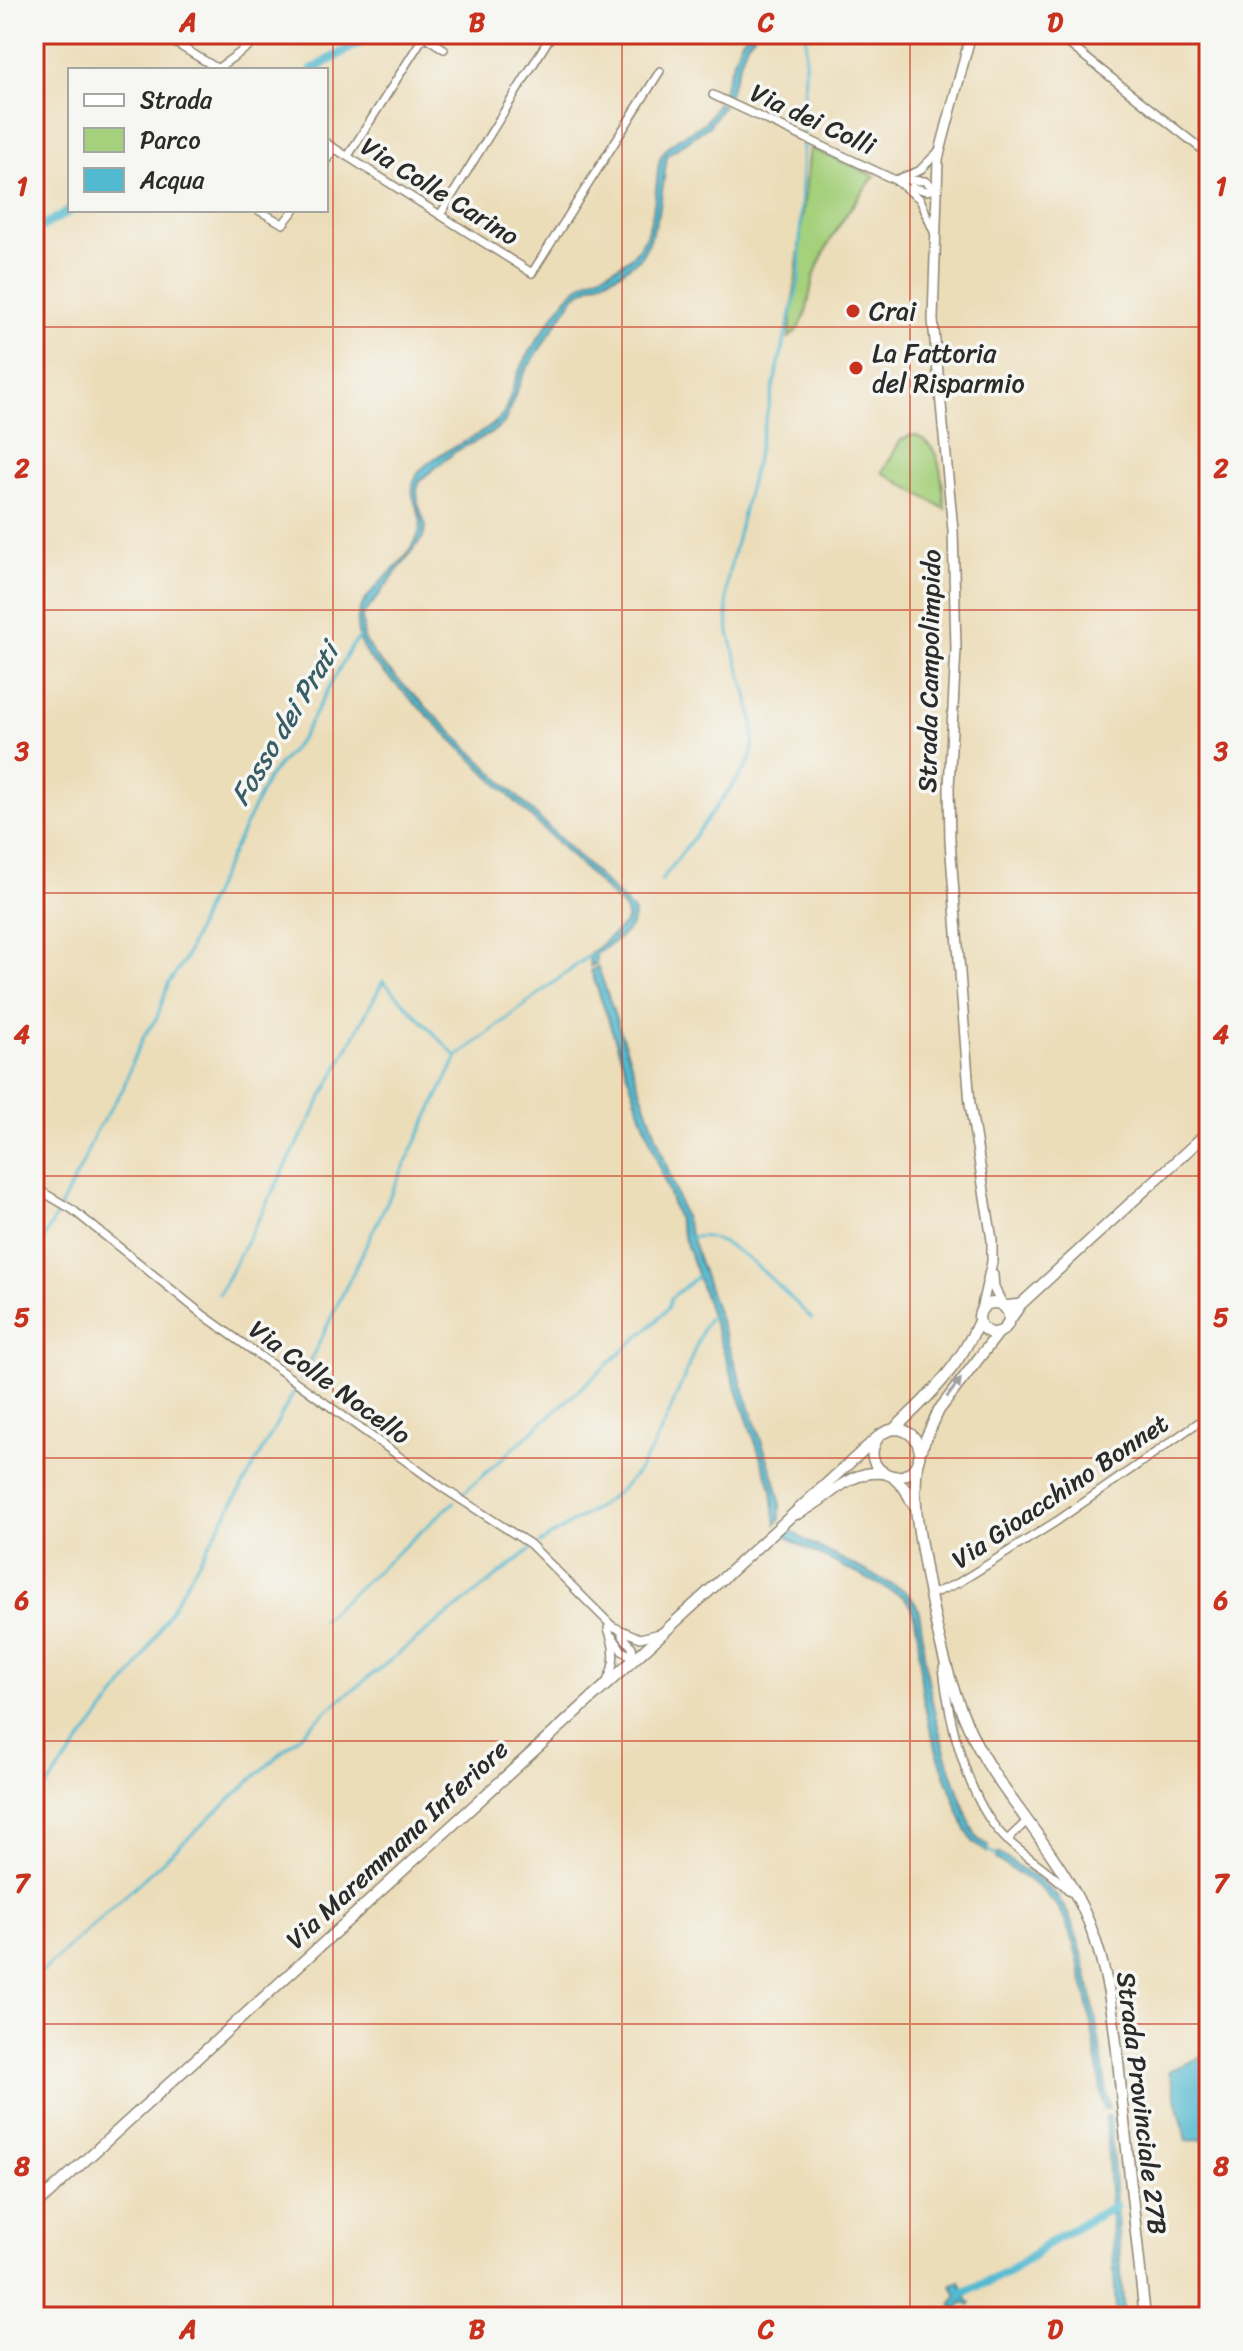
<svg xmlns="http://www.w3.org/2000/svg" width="1243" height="2351" font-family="Sriracha,sans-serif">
	<rect width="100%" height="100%" fill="#f6f6f2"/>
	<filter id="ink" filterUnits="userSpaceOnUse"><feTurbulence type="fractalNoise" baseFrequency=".0125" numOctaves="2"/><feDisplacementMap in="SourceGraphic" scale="16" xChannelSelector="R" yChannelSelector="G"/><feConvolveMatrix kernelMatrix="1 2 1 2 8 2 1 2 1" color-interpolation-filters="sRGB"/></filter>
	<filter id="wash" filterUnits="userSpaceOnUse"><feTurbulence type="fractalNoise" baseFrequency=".006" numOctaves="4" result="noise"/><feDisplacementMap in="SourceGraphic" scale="32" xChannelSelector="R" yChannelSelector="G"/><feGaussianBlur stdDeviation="1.8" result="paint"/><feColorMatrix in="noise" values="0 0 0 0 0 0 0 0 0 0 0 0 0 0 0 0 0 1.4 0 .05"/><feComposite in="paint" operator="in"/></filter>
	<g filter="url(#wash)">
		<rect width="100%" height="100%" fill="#ecddb9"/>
		<g fill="#a5d07c" stroke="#687e54" stroke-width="2">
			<path d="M 810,148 L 875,176 C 851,205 830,236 816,271 C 806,297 812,319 789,338 Z"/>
			<path d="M 911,435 C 943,438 942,485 945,509 L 882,472 L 901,440 Z"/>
		</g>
		<g fill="#52bad0" stroke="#3e727e" stroke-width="2">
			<polygon points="747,34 755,34 747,43 728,96 722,93 741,41"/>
			<path d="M 717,103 L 723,106 L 709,126 L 667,155 L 659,213 L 649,242 L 640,258 L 620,273 L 590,286 L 574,297 L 524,373 L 504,423 L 490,434 L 456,451 L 420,480 L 417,490 L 418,503 L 426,527 L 423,537 L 362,617 L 364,639 L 376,658 L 633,910 C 639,930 609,944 596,954 L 596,964 L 590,966 L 589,955 L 624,925 L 628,918 L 624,908 L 369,658 C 328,596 405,581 420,530 C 425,513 405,498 416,477 C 429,452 482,439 500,418 C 511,405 512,383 521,368 C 532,347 553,315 568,297 C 589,270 626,275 644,240 C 653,221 655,201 657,181 C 658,173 658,164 661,157 C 668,140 691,133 704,123 C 710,118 713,110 717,103 Z"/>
			<polygon points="598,967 774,1478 780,1501 780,1520 776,1524 772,1490 591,970"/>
			<path d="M 787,1528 L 806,1541 L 903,1590 C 922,1602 921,1625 923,1646 C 930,1710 948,1768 972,1828 L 978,1839 L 989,1846 L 987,1852 L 974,1843 L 966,1830 C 948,1782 927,1733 921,1681 C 919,1658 921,1614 904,1597 L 794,1542 L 782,1532 Z"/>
			<path d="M 998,1853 C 1017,1866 1042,1880 1058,1898 C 1088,1934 1101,2058 1109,2108 L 1104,2109 C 1097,2062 1083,1939 1055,1904 C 1041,1885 1015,1872 996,1859 Z"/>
			<polygon points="1201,2057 1203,2062 1209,2060 1209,2139 1187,2141 1169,2071"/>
			<polygon points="1106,2116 1110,2116 1124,2317 1117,2317 1116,2308"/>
			<polygon points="960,2281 967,2300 971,2303 970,2306 963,2302 956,2310 951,2305 957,2296 952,2285"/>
		</g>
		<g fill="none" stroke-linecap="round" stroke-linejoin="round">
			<g stroke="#52bad0" stroke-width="3">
				<path d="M 661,881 L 747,766 C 767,731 737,670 729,632 C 726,613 726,595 728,576 L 799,280 L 806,34"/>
				<path d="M 691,1238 C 727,1226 787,1295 812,1319"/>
				<polyline points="34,1258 81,1167 95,1133 123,1089 133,1060 145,1034 157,1018 168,984 184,961 205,909 268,778 301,739 351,647 359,638"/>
				<polyline points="219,1294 383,981 457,1057"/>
				<polyline points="301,1380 457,1057 587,957 591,957"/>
				<polyline points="460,1496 654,1323 668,1308 671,1298 700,1274"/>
				<path d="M 540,1543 C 568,1524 610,1504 632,1478 C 663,1441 685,1372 704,1326 L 708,1319 L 714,1316"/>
				<polyline points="322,1620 454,1502"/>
				<polyline points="34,1803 137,1668 249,1475 296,1388"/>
				<polyline points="986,1849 1000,1857"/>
				<polyline points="34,1979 331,1707 530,1550"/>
			</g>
			<g stroke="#52bad0" stroke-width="9">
				<polyline points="312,70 374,34"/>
				<polyline points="34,231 71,210"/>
				<polyline points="961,2294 1009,2272 1055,2239 1115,2206"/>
			</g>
		</g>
	</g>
	<g filter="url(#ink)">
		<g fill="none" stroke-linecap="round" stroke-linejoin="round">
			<defs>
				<g id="minor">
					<polyline points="160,34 220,70"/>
					<polyline points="1056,34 1209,155"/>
					<polyline points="1195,34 1209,45"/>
					<polyline points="218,68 266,34"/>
					<polyline points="713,95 895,180 920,199 934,232"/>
					<polyline points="326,143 532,273 660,71"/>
					<polyline points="348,156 424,36 444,49"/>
					<polyline points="326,161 334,148"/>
					<polyline points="895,180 919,171 939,151"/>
					<polyline points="905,180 925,181 936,189"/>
					<polyline points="912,187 926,191 936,189"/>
					<polyline points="258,210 283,224 294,210"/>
					<polyline points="440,215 552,34"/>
					<polyline points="34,1187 73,1210 202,1314 443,1488 530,1544 612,1626 640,1638 660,1633"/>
					<polyline points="930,1595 958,1583 1057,1521 1209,1415"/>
					<polyline points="622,1635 632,1647 634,1657"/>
					<polyline points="613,1637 622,1651 634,1657"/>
					<path d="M 943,1668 C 948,1718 967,1799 1003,1836 C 1024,1857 1050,1869 1070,1892"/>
					<path d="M 606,1683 C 617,1663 615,1648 608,1628"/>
					<polyline points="1007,1840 1028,1820"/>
				</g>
				<g id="tertiary">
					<polyline points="971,34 938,159 933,320 953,530 956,649 949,788 950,841 970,1104 992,1240 992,1262 981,1310"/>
					<polyline points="993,1275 994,1288 1003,1306 1021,1304"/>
				</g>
				<g id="secondary">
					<circle cx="994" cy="1318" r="15"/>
					<polyline points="1007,1324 1021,1304 1209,1131"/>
					<path d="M 894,1429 C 930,1396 960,1366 979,1321"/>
					<polyline points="921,1449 939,1410 999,1332"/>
					<path d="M 917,1466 C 912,1504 920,1537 926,1574 C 939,1645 954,1713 994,1774 C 1030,1828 1074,1875 1095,1939 C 1114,1995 1117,2053 1123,2112 C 1130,2180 1138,2249 1145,2317"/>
					<polyline points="893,1477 905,1489 913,1504"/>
					<path d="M 797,1514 C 827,1501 848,1469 883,1473"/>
					<path d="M 34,2207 L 880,1435 C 897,1423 916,1431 920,1451 C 916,1498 851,1472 880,1435"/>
				</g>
			</defs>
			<use href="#minor" stroke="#8c8472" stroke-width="10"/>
			<use href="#tertiary" stroke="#8c8472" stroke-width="12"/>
			<use href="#secondary" stroke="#8c8472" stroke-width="13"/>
			<use href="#minor" stroke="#fff" stroke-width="7"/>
			<use href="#tertiary" stroke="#fff" stroke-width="9"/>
			<use href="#secondary" stroke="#fff" stroke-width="10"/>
		</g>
		<defs><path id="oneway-solid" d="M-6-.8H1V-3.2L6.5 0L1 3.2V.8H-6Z" transform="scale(2)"/></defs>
		<use fill="#a0a0a0" href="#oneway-solid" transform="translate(954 1388) rotate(-53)"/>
	</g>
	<path fill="none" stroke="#c8321e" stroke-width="2" stroke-opacity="0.55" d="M 333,34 L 333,2317M 622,34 L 622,2317M 910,34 L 910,2317M 34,327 L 1209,327M 34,610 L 1209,610M 34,893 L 1209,893M 34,1176 L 1209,1176M 34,1458 L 1209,1458M 34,1741 L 1209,1741M 34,2024 L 1209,2024"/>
	<g fill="#c8321e" stroke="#f6f6f2" stroke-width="3">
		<circle cx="853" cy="311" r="8"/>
		<circle cx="856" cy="368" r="8"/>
	</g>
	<g text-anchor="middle" stroke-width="7" stroke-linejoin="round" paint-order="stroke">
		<g font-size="26" fill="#2b2b2b" stroke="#f6f6f2">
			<text transform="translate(813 119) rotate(25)" y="9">Via dei Colli</text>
			<text transform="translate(440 191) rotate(32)" y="9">Via Colle Carino</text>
			<text transform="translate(929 671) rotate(-89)" y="9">Strada Campolimpido</text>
			<text transform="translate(330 1382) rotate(36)" y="9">Via Colle Nocello</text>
			<text transform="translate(1060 1491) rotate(-34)" y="9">Via Gioacchino Bonnet</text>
			<text transform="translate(397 1844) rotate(-43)" y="9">Via Maremmana Inferiore</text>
			<text transform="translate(1142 2103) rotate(83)" y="9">Strada Provinciale 27B</text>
		</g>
		<g font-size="26" fill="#2b2b2b" stroke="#f6f6f2" text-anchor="start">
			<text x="869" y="320">Crai</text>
			<text x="872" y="362">La Fattoria<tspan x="872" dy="30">del Risparmio</tspan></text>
		</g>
		<g font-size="28" font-style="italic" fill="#395d65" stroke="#f6f6f2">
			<text transform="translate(284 724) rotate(-59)" y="10">Fosso dei Prati</text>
		</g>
	</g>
	<rect width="1243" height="2351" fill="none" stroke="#f6f6f2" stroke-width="88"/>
	<rect x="68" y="68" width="260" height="144" fill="#f6f6f2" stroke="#a5a5a2" stroke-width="2"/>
	<rect x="84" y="94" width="40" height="12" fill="#ffffff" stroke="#a5a5a2" stroke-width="2"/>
	<text x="140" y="108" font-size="24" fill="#2b2b2b">Strada</text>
	<rect x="84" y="128" width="40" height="24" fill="#a5d07c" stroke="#a5a5a2" stroke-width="2"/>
	<text x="140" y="148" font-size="24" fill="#2b2b2b">Parco</text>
	<rect x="84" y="168" width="40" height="24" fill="#52bad0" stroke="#a5a5a2" stroke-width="2"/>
	<text x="140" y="188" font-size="24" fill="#2b2b2b">Acqua</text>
	<rect x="44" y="44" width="1155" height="2263" fill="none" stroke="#c8321e" stroke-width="3"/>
	<g font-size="26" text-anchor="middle" font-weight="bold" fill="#c8321e">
		<text x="188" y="31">A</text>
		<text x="477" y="31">B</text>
		<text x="766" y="31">C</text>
		<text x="1055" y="31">D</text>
		<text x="22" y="195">1</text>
		<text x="1221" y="195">1</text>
		<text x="22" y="477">2</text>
		<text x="1221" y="477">2</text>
		<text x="22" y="760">3</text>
		<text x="1221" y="760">3</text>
		<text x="22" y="1043">4</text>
		<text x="1221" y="1043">4</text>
		<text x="22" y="1326">5</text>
		<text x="1221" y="1326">5</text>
		<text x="22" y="1609">6</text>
		<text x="1221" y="1609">6</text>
		<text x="22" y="1892">7</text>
		<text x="1221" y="1892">7</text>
		<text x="22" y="2175">8</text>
		<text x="1221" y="2175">8</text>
		<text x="188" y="2338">A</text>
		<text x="477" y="2338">B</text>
		<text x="766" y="2338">C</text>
		<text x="1055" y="2338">D</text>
	</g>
</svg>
